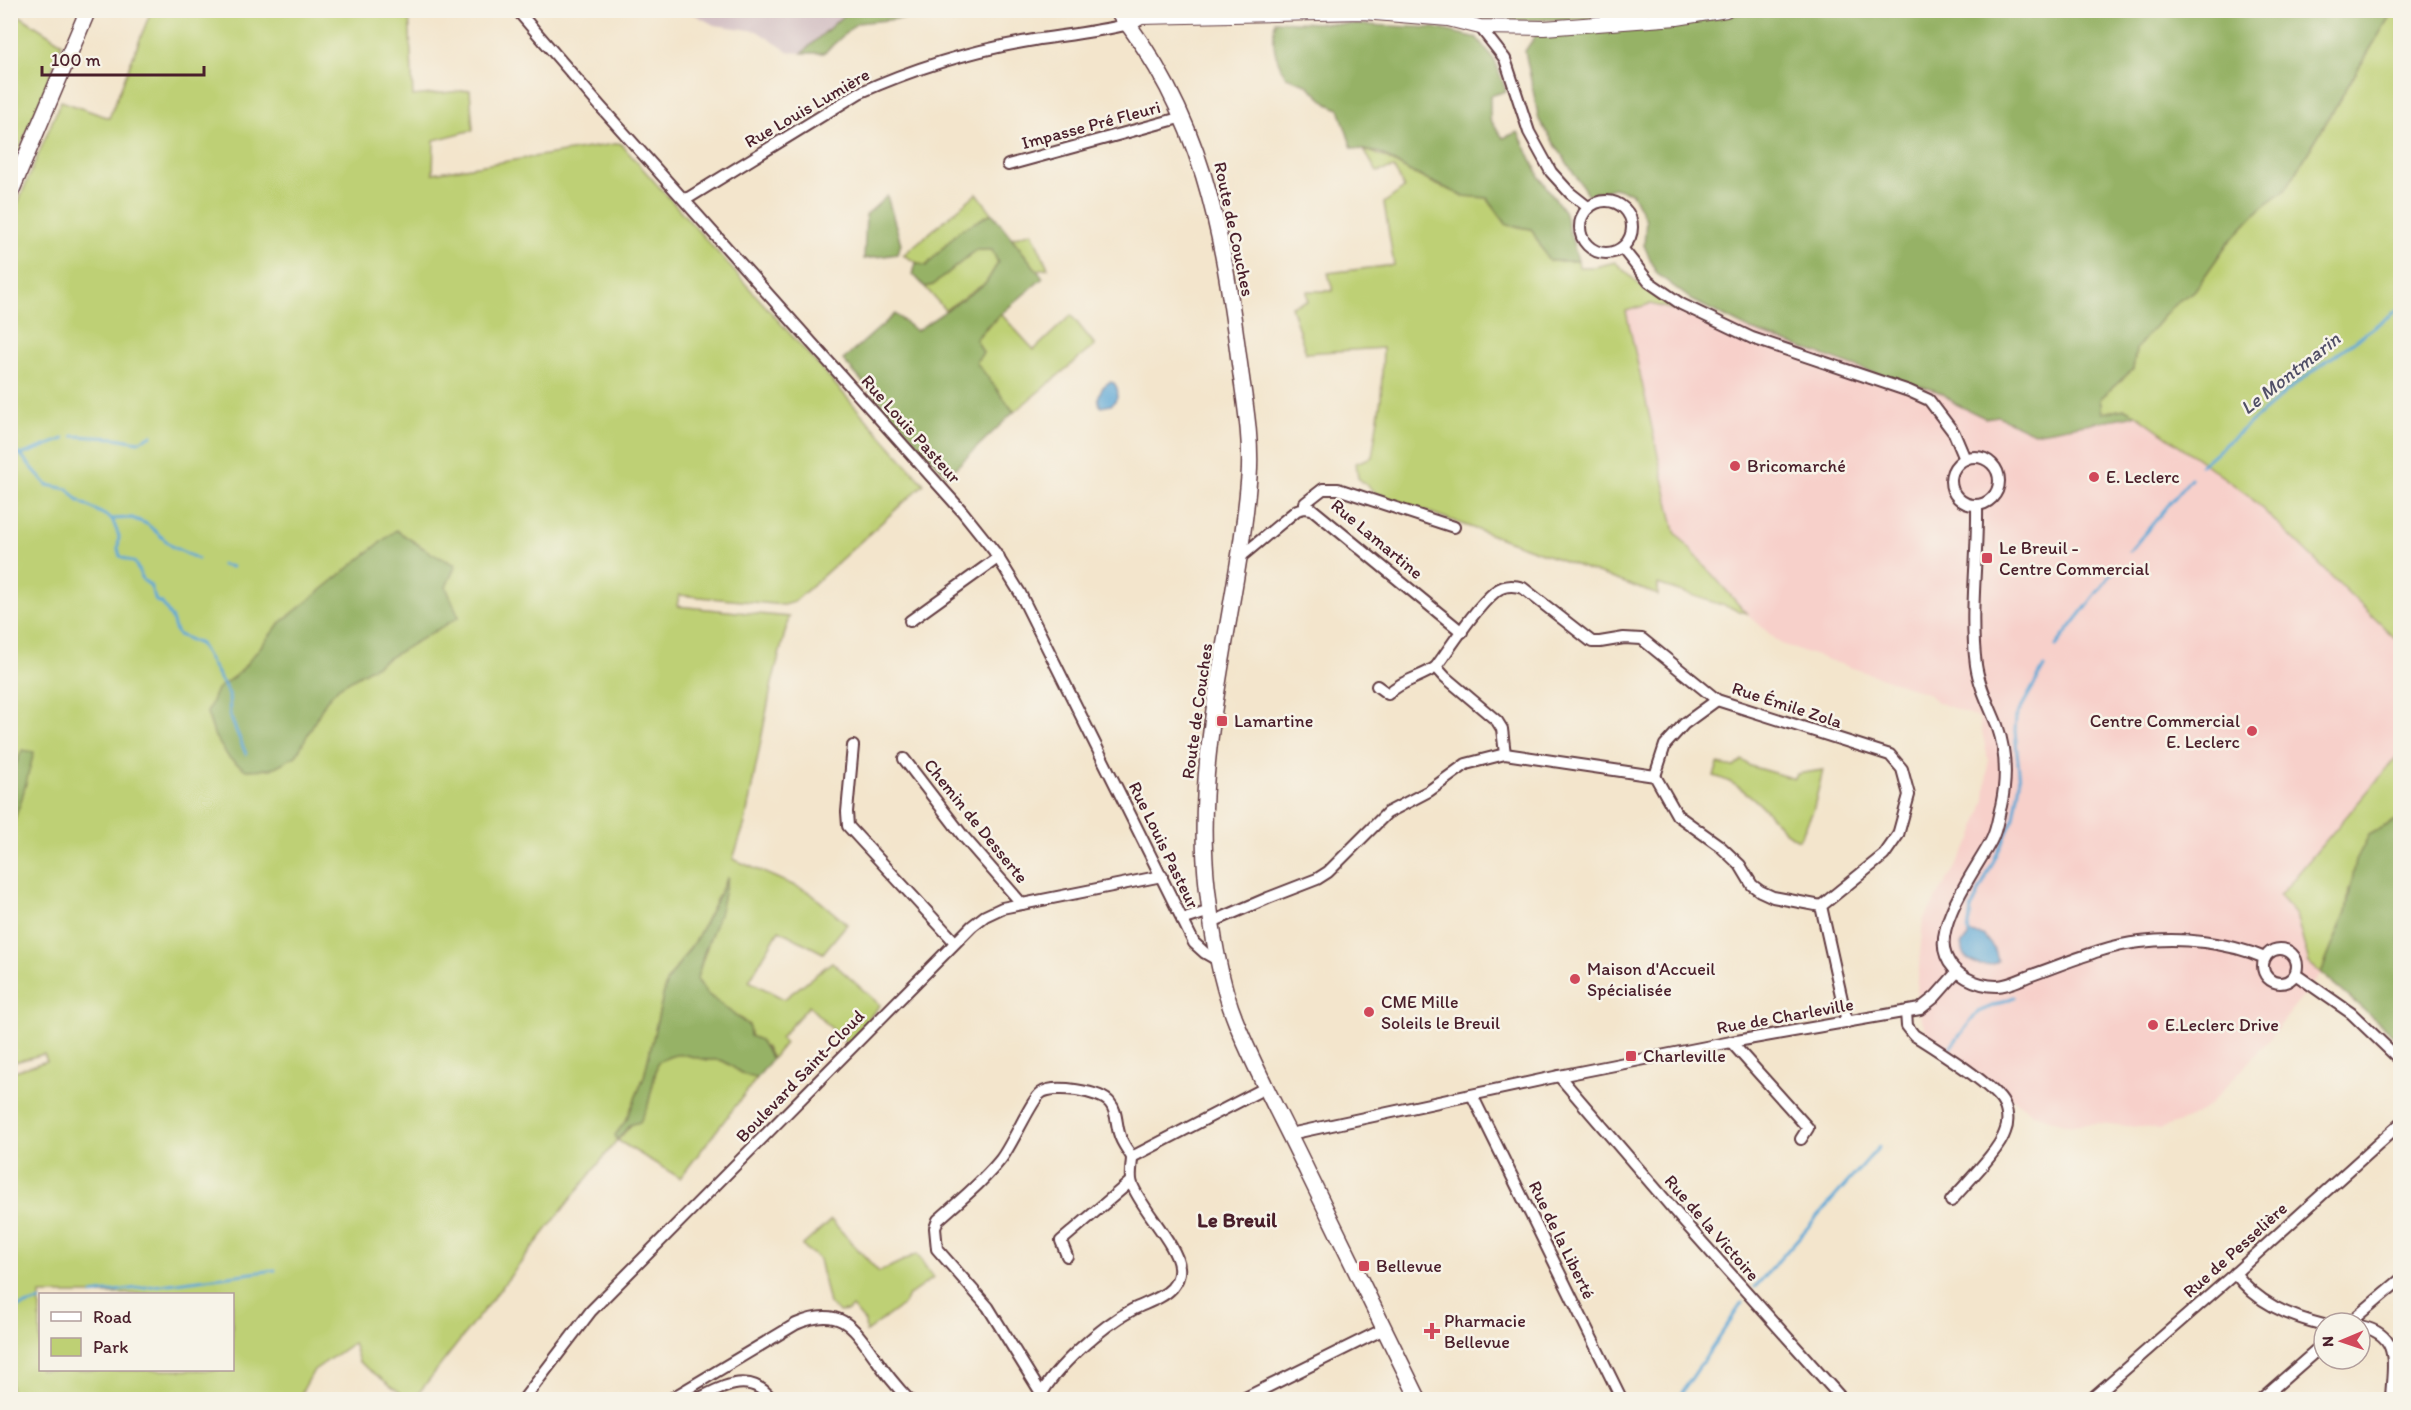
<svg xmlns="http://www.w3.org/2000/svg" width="2411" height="1410" font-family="Itim,sans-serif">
	<rect width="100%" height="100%" fill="#f7f3e8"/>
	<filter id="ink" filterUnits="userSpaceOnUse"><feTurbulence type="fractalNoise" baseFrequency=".0167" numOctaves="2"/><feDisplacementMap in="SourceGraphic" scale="12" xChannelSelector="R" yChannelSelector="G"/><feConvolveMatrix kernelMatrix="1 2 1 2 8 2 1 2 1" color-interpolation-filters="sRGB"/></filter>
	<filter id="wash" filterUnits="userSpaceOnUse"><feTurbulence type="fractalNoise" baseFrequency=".008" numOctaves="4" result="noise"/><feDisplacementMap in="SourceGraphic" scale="24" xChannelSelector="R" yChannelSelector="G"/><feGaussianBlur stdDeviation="1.35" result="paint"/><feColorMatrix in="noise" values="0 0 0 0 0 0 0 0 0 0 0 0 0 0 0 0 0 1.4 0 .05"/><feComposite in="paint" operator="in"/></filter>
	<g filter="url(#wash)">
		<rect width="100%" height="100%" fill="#f3e5cc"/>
		<polygon fill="#f7d0ca" points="1650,304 1751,330 1888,378 1931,389 1942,393 1956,404 1998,416 2034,433 2137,415 2248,495 2400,643 2400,753 2279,896 2296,915 2309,963 2321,973 2268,1041 2208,1106 2190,1118 2160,1129 2097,1123 2073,1125 2060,1123 2032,1113 1927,1036 1916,1002 1923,920 1972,839 1985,799 1988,759 1979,718 1937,702 1927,693 1781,644 1746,613 1675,532 1626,311"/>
		<polygon fill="#d2bec2" points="688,11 862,11 844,15 802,53 789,52 757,31 714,25"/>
		<g fill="#bed074" stroke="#847850" stroke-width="1.5" fill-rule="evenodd">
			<polygon points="12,11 62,43 44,91 11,169"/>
			<path d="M 151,11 L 409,11 L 413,96 L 470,90 L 473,130 L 434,140 L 433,173 L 620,143 L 924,484 L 794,602 L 784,605 L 679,595 L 677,606 L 789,617 L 772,683 L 745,823 L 733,859 L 809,892 L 847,924 L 823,953 L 779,930 L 749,981 L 784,999 L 832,962 L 880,1005 L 847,1044 L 809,1006 L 780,1038 L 785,1043 L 772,1059 L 766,1047 L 750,1036 L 749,1025 L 706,993 L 697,979 C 706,945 721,914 726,880 L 698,936 L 666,983 L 644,1077 L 618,1140 L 648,1105 L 658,1062 C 684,1048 683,1057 709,1060 C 714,1060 719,1059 723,1061 C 737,1068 740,1076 757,1078 L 680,1178 L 617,1140 L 414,1399 L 409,1399 L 359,1362 L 353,1343 L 314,1370 L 298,1399 L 11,1399 L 11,1072 L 47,1061 L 44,1054 L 11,1063 L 11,219 L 61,101 L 109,118 ZM 40,1294 L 232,1294 L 232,1370 L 40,1370 Z"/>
			<polygon points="2393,11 2400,11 2400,643 2248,495 2137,415 2125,409 2102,413 2100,399 2133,369 2136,349 2174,304 2195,290 2227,244 2261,208 2286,189"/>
			<path d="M 1364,150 C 1382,154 1394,163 1411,172 C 1437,186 1457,195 1487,198 L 1507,225 L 1531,229 L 1549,261 L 1578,261 L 1579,267 L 1595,267 L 1615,262 L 1640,285 L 1675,310 L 1650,304 L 1626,311 L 1675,532 L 1746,613 L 1658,584 L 1658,595 L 1376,493 L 1358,478 L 1356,463 L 1372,457 L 1381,398 L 1383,348 L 1306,353 L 1291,306 L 1308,301 L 1307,291 L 1333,291 L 1328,273 L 1394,265 L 1384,203 L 1404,188 L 1394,168 L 1377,172 Z"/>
			<polygon points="977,193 992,213 959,231 925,267 903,255"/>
			<polygon points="1032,232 1048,268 1036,270 1012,238"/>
			<polygon points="976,250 993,250 998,263 986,283 945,310 925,287 933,285"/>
			<polygon points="1001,314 1034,350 1071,315 1095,345 1014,412 975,362 983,353 976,339"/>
			<polygon points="2400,753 2400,818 2369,835 2349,890 2346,912 2321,973 2309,963 2296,915 2279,896"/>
			<path d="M 1742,760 L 1750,766 L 1795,779 L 1797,774 L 1823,770 L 1813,811 L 1799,840 C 1786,835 1780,826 1771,816 C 1755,798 1737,782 1714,776 L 1718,764 L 1734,767 Z"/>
			<polygon points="831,1220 879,1272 917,1254 933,1278 908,1296 904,1304 866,1332 865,1322 852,1307 848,1311 839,1312 829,1304 819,1259 802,1246"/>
		</g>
		<g fill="#96b266" stroke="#706848" stroke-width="1.5">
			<polygon points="862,10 918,11 907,18 857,23 824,53 802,53 844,15"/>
			<polygon points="1434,11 1682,11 1578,19 1518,20 1482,19"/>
			<polygon points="1758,11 2393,11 2286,189 2261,208 2227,244 2195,290 2174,304 2136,349 2133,369 2100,399 2102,413 2125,409 2137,415 2034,433 1998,416 1985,418 1956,404 1942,393 1931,389 1888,378 1751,330 1692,300 1656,273 1644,245 1646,220 1632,193 1614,188 1588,195 1539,120 1525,51 1536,35 1669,25"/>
			<path d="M 1275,21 L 1435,28 L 1477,38 L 1495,61 L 1506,91 L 1490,96 L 1490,119 L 1503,138 L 1518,132 L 1540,178 L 1564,211 L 1578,261 L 1549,261 L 1531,229 L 1507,225 L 1487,198 L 1463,196 L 1409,171 L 1380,153 L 1352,148 L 1339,109 L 1328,104 L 1306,84 L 1286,77 C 1274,56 1272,45 1275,21 Z"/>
			<polygon points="887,196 901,244 897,254 864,259 866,215"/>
			<polygon points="992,213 1043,278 988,325 976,339 983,353 976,362 1014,412 947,476 843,360 895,314 916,331 986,283 998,263 992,250 976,250 933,285 925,287 913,274 916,263 926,266 959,231"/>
			<polygon points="396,530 431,553 456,565 446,587 459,617 339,687 326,701 296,756 271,769 246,770 229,758 215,737 207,713 217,689 240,672 279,624"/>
			<polygon points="22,750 34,752 21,802 11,828 11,776"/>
			<polygon points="2400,818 2400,1041 2321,973 2346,912 2356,860 2369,835"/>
			<path d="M 728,877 L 719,915 L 704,953 L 697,979 L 706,993 L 749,1026 L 750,1036 L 760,1040 L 772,1059 L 757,1078 C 740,1076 737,1068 723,1061 C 719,1059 714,1060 709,1060 C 684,1057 685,1048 658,1062 L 648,1105 L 640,1122 L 630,1125 L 617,1140 L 615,1135 L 627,1119 L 644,1077 L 666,983 L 698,936 Z"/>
		</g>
		<g fill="#5ea8d6" stroke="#546480" stroke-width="1.5">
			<path d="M 1110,382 L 1114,383 C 1120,391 1119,398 1111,405 L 1101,407 C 1095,398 1101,386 1110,382 Z"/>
			<path d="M 1968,933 L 1983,935 L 1995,950 L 1998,961 C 1986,969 1977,965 1966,958 L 1961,945 L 1968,937 Z"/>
		</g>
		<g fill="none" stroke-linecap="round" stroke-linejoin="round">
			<g stroke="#5ea8d6" stroke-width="3">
				<polyline points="73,436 115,438 138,442 152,435"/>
				<polyline points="10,449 21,455 47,485 68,489 79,501 112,519 132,518 147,524 173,547 198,559"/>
				<polyline points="21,455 64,439"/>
				<polyline points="2201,465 2294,385 2400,308"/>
				<polyline points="112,519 119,536 118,549 120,556 135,563 143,580 150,585 156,601 162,603 172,619 176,632 179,635 200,644 229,694 230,716 246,754"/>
				<polyline points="2130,551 2191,478"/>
				<polyline points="222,565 232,567"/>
				<polyline points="2056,646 2113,572"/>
				<polyline points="1970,935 1968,932 1971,909 2014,818 2020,782 2015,731 2016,717 2044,667"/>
				<polyline points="1949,1049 1978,1012 2014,997"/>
				<polyline points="1755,1287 1879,1147"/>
				<polyline points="92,1294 275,1270"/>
				<polyline points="10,1312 15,1308 40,1301"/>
				<polyline points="1677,1400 1742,1303"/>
			</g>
		</g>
	</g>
	<g filter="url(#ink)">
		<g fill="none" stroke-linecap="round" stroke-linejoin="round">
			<defs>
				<g id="minor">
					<polyline points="517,10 599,105 962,511 994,551 1020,593 1194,943 1205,953 1219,961"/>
					<polyline points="1480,27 1505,59 1529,132 1551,172 1570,193 1589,208"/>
					<polyline points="1008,165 1183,117"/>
					<path d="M 685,200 L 859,93 C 914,68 974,50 1034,40 C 1066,35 1097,32 1129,24"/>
					<circle cx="1606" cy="227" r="26"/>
					<polyline points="1622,248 1649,282 1681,304 1752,338 1909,391 1929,400 1954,433 1965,459"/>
					<circle cx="1975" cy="481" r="24"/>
					<path d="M 1977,506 C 1978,558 1969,613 1976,665 C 1979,686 1989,705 1997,725 C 2006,751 2007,779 2001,806 C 1998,817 1997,830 1991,841 C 1977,868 1933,925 1946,956 C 1953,975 1977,986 1997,986 C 2008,986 2021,979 2032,975 C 2067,963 2103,946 2140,942 C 2181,937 2228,942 2265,958"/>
					<polyline points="1305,508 1305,503 1323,489 1338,489 1454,527"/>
					<polyline points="1238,559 1297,510 1305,508 1312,509 1462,632"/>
					<polyline points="910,621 999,557"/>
					<polyline points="1436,667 1445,677 1497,721 1502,729 1505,754"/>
					<path d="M 1377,686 L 1388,694 C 1402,680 1420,678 1436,667 C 1452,645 1475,608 1496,591 C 1504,585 1514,585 1523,588 L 1592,642 L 1600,642 L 1624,638 L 1642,639 L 1717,700 L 1890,755 L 1902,769 L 1909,795 L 1898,835 L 1884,855 L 1821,906 L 1847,1022"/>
					<polyline points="853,746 847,812 848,826 954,941"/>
					<polyline points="904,759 963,836 1022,904"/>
					<polyline points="1655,776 1665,745 1684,724 1717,700"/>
					<polyline points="1182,920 1210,911"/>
					<polyline points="1212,922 1268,898 1317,879 1328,872 1387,813 1429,791 1466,764 1505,754 1655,776 1677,815 1720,846 1740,865 1752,885 1760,891 1773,897 1821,906"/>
					<circle cx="2280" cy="966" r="17"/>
					<polyline points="2295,974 2351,1013 2400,1060"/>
					<path d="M 1906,1012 L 1907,1026 L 1914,1035 C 1936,1049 1988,1081 2002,1101 C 2008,1110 2009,1123 2005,1132 C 1999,1151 1965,1184 1951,1201"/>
					<polyline points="1731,1042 1808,1128 1801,1139"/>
					<polyline points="1559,1076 1685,1223 1843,1400"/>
					<polyline points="1472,1095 1622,1400"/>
					<polyline points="1290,1134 1559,1076 1731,1042 1920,1009 1935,997 1957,972"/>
					<polyline points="1067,1256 1061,1241 1130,1182"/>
					<path d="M 2235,1273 C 2257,1303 2288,1316 2324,1325"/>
					<polyline points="2349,1323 2400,1280"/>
					<path d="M 2360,1326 C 2403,1335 2392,1366 2391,1400"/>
					<path d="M 1041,1393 L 988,1307 L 937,1249 L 935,1228 L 938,1220 C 960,1200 983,1182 1001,1159 C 1012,1145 1032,1099 1041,1093 C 1053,1084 1101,1091 1110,1103 C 1117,1111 1116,1123 1119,1133 C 1121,1142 1127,1149 1132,1157 L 1267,1087"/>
					<path d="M 1040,1397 C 1055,1367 1102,1326 1132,1310 C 1145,1303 1162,1299 1172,1288 C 1177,1282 1180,1274 1179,1267 C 1178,1246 1140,1207 1132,1184 C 1129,1177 1132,1165 1132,1157"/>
					<polyline points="523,1400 591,1311 972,926 985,916 1002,908 1162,876"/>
					<path d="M 669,1400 L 796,1324 C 840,1305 853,1326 876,1359 C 886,1374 897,1387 909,1400"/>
					<path d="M 696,1400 C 722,1387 751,1370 772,1400"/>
					<polyline points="1241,1400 1384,1329"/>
					<polyline points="2090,1400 2232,1276 2400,1124"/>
					<polyline points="2260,1400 2324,1344"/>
				</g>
				<polyline id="tertiary" points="1129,24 1141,17 1363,12 1448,19 1480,27 1544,28 1677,18 1726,10"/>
				<g id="secondary">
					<path d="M 1117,10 C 1202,116 1222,229 1239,360 C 1244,398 1252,438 1249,477 C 1238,612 1192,750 1207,886 C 1212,931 1219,980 1236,1022 C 1257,1074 1285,1124 1309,1175 C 1346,1250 1382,1325 1419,1400"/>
					<polyline points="10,194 88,10"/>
				</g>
			</defs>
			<use href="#minor" stroke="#633d43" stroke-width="14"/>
			<use href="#tertiary" stroke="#633d43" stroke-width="16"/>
			<use href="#secondary" stroke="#633d43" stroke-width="18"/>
			<use href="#minor" stroke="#fff" stroke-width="10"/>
			<use href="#tertiary" stroke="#fff" stroke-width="14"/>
			<use href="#secondary" stroke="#fff" stroke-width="15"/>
		</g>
	</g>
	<g fill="#d1495b" stroke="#f7f3e8" stroke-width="2">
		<circle cx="1735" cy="466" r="6"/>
		<circle cx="2094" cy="477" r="6"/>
		<rect x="1981" y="552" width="12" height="12" rx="3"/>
		<rect x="1216" y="715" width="12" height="12" rx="3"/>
		<circle cx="2252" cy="731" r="6"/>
		<circle cx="1575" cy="979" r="6"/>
		<circle cx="1369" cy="1012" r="6"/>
		<circle cx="2153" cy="1025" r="6"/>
		<rect x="1625" y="1050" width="12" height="12" rx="3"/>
		<rect x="1358" y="1260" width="12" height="12" rx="3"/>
		<path d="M1429 1322h6v6h6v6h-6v6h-6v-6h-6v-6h6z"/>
	</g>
	<g text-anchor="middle" stroke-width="5" stroke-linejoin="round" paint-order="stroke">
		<g font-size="18" fill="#4a1f2b" stroke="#f7f3e8">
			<text transform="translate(807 108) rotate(-30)" y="6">Rue Louis Lumière</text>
			<text transform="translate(1091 125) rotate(-15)" y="6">Impasse Pré Fleuri</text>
			<text transform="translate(1234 229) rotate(78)" y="6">Route de Couches</text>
			<text transform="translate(911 429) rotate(48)" y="6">Rue Louis Pasteur</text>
			<text transform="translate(1377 539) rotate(40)" y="6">Rue Lamartine</text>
			<text transform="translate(1787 705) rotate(18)" y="6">Rue Émile Zola</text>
			<text transform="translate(1197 711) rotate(-82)" y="6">Route de Couches</text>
			<text transform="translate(976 821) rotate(51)" y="6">Chemin de Desserte</text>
			<text transform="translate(1164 845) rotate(64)" y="6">Rue Louis Pasteur</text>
			<text transform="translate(1785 1016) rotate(-10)" y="6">Rue de Charleville</text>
			<text transform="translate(800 1076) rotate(-46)" y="6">Boulevard Saint-Cloud</text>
			<text transform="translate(1712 1228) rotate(49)" y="6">Rue de la Victoire</text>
			<text transform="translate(1562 1240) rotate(64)" y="6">Rue de la Liberté</text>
			<text transform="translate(2235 1250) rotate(-42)" y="6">Rue de Pesselière</text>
		</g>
		<g font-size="18" fill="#4a1f2b" stroke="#f7f3e8" text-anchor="start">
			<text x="1747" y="472">Bricomarché</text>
			<text x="2106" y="483">E. Leclerc</text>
			<text x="1999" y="554">Le Breuil -<tspan x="1999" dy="21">Centre Commercial</tspan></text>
			<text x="1234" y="727">Lamartine</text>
			<text x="2240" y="727" text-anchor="end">Centre Commercial<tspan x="2240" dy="21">E. Leclerc</tspan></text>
			<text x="1587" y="975">Maison d'Accueil<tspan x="1587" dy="21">Spécialisée</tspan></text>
			<text x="1381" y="1008">CME Mille<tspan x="1381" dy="21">Soleils le Breuil</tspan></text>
			<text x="2165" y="1031">E.Leclerc Drive</text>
			<text x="1643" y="1062">Charleville</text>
			<text x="1376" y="1272">Bellevue</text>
			<text x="1444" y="1327">Pharmacie<tspan x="1444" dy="21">Bellevue</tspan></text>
		</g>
		<g font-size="20" font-style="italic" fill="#514f67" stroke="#f7f3e8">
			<text transform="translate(2290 373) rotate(-38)" y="7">Le Montmarin</text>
		</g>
		<g font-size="21" font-weight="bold" fill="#4a1f2b" stroke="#f7f3e8">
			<text x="1237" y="1227">Le Breuil</text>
		</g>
	</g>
	<rect width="2411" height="1410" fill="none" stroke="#f7f3e8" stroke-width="36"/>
	<rect x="39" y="1293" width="195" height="78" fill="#f7f3e8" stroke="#b29e9c" stroke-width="1.5"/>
	<rect x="51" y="1312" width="30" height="9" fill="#ffffff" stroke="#b29e9c" stroke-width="1.5"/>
	<text x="93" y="1323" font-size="18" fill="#4a1f2b">Road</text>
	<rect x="51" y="1338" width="30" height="18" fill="#bed074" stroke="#b29e9c" stroke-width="1.5"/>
	<text x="93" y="1353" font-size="18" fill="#4a1f2b">Park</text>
	<g transform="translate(2342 1341) rotate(268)"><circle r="28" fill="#f7f3e8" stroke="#b29e9c" stroke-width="1.5"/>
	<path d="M0-4.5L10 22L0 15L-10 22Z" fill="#d1495b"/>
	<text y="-9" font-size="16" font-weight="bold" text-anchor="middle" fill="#4a1f2b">N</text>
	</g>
	<path d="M42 66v9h162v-9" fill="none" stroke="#4a1f2b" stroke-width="3"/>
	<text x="51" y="66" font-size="18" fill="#4a1f2b" stroke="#f7f3e8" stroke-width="4.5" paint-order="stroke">100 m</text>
</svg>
